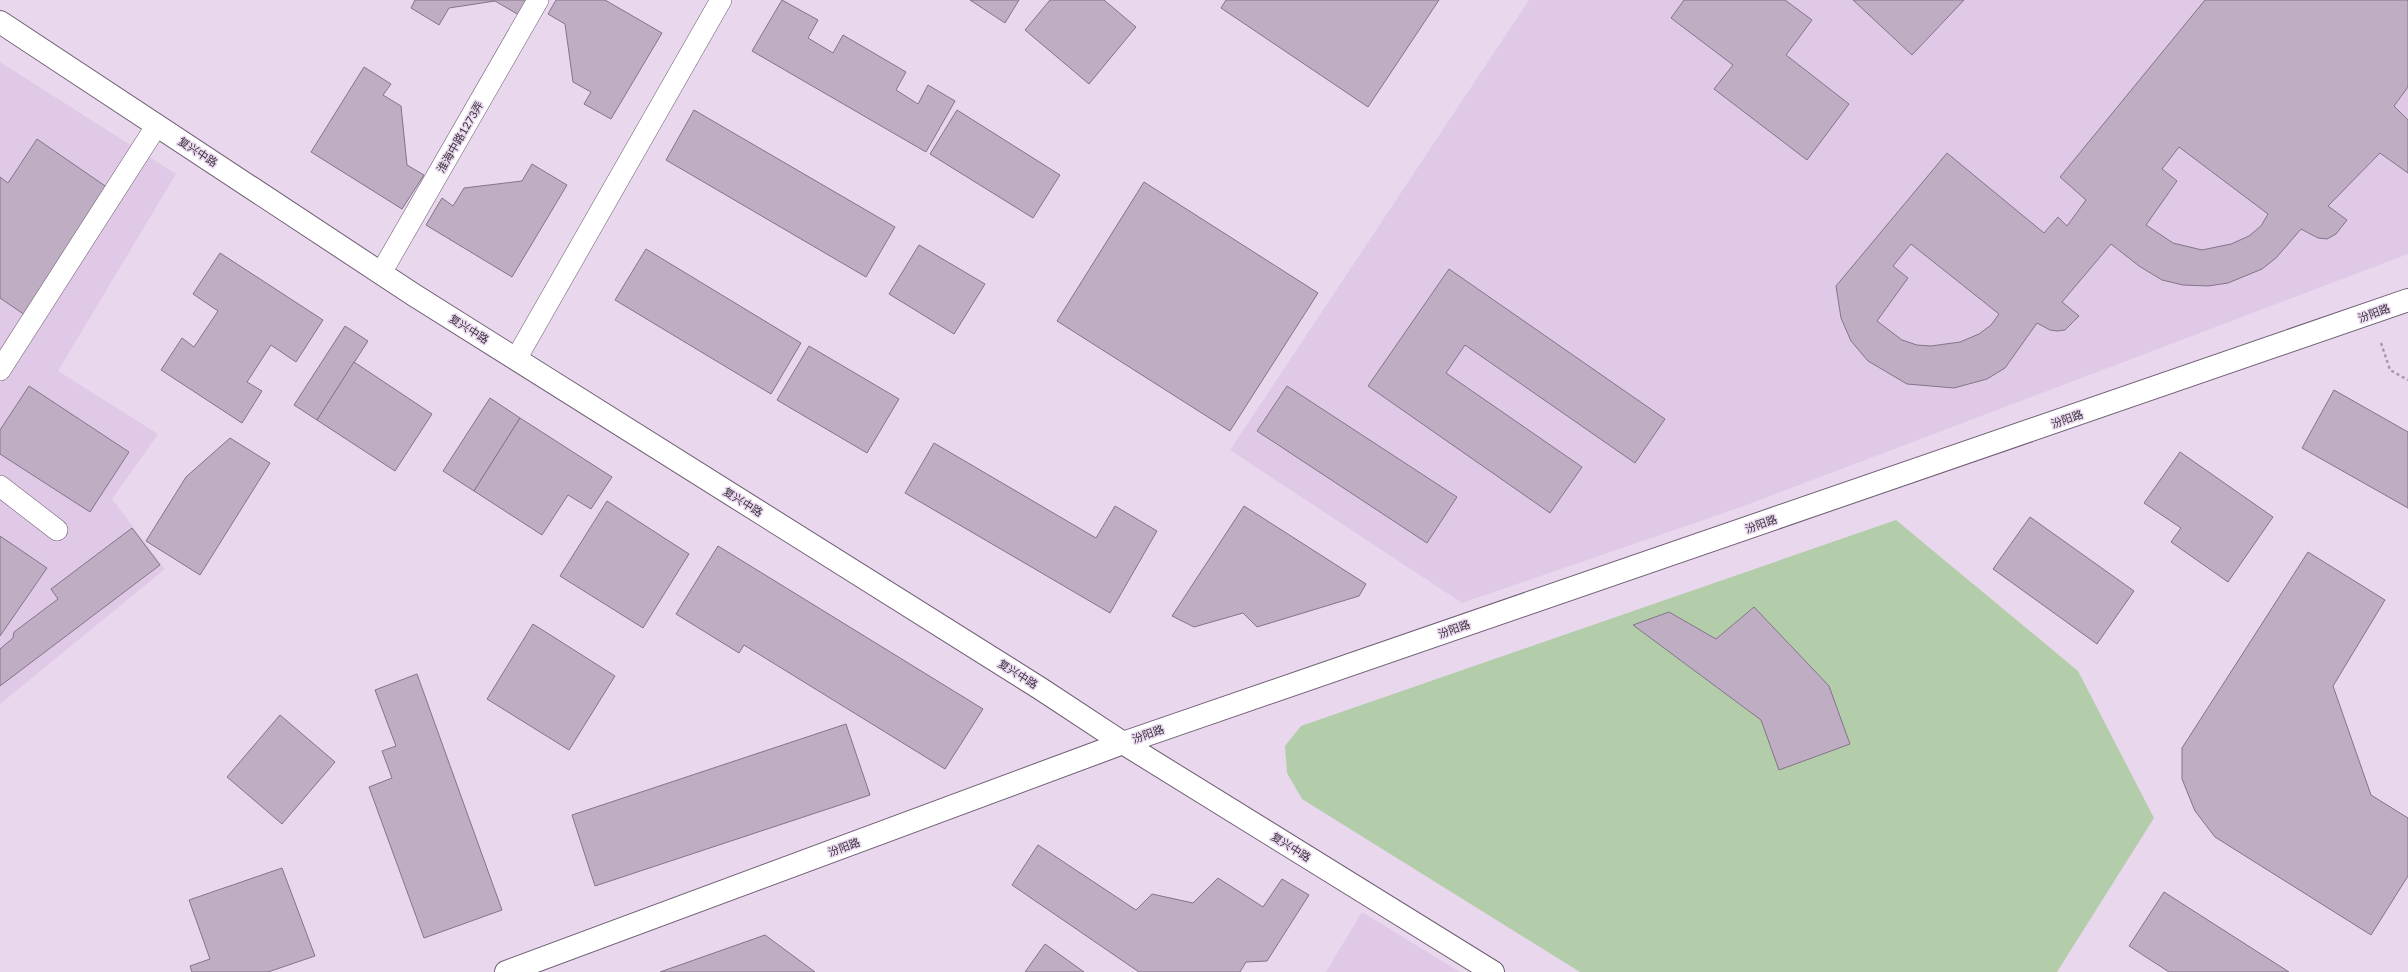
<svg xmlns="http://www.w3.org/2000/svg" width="2408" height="972" font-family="Lato,'Noto Sans SC',sans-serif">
	<rect width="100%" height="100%" fill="#e9d7ee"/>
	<g fill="#e0c9e7">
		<polygon points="1529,0 2408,0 2408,254 1744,506 1462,603 1230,450"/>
		<polygon points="0,62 176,174 58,371 158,434 112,499 165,569 0,704"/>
		<polygon points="1362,912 1460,972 1326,972"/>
	</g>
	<polygon fill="#b3cdaa" points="1896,520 2078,671 2154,818 2057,972 1580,972 1302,799 1287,773 1285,746 1301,726"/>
	<g fill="#beadc3" stroke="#847489" fill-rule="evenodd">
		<polygon points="415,0 527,0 519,15 495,1 449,8 439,25 411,8"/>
		<polygon points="556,0 605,0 662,33 611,119 584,104 591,92 573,82 565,24 548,14"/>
		<polygon points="782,0 818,20 808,38 833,53 843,35 906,72 896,90 918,104 928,85 955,101 926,152 752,51"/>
		<polygon points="970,0 1019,0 1005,23"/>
		<polygon points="1050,0 1104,0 1136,27 1089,84 1025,30"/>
		<polygon points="1226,0 1439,0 1368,107 1221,8"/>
		<polygon points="1684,0 1785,0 1812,20 1786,55 1849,104 1807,160 1714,89 1733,65 1671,18"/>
		<polygon points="1853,0 1964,0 1912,55"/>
		<path d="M 2205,0 L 2408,0 L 2408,87 L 2394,106 L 2408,120 L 2408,173 L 2380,153 L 2328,206 L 2347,220 L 2336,234 L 2327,239 L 2318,238 L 2301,229 L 2276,258 L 2262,269 L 2228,283 L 2208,286 L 2183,285 L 2162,280 L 2139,266 L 2111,244 L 2062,302 L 2079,316 L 2065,330 L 2057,331 L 2050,330 L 2037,323 L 2005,368 L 1987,379 L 1954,388 L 1907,384 L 1868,361 L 1851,341 L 1841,318 L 1836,286 L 1947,153 L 2044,233 L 2058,217 L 2067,226 L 2086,200 L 2060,177 ZM 2179,147 L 2268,214 L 2261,226 L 2249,236 L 2231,244 L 2202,250 L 2173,243 L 2146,225 L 2177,181 L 2162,169 ZM 1911,244 L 1999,314 L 1991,325 L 1979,334 L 1960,342 L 1931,346 L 1917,345 L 1902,340 L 1877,321 L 1908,278 L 1893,266 Z"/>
		<polygon points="364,67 391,84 383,95 401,106 407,165 424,175 402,209 311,152"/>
		<polygon points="694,110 895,227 866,277 666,160"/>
		<polygon points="957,110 1060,175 1033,218 930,154"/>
		<polygon points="37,139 111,190 25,315 0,298 0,177 8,183"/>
		<polygon points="532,164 567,185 512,277 426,225 442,198 453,206 464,188 522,181"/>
		<polygon points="1144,182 1318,293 1230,431 1057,321"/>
		<polygon points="919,245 985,284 954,334 889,294"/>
		<polygon points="646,249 801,343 771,394 615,300"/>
		<polygon points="220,253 323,320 296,362 271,345 247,382 262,391 242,423 161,370 182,338 194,347 218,311 193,294"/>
		<polygon points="1449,269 1665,419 1635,463 1465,345 1446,373 1582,467 1550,513 1368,386"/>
		<polygon points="345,326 368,341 317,420 294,405"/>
		<polygon points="809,346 899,399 867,453 777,400"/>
		<polygon points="354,362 432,414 395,471 317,420"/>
		<polygon points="29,386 129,452 90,512 0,454 0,430"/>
		<polygon points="1287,386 1457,497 1427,543 1257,431"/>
		<polygon points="2334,390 2408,432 2408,508 2302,448"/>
		<polygon points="490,398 520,418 474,491 443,471"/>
		<polygon points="520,418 612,477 591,509 568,495 542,535 474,491"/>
		<polygon points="230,438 270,463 200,575 146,541 186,477"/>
		<polygon points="934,443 1096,538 1115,506 1157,531 1110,613 905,493"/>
		<polygon points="2180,452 2273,517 2228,582 2171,542 2181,528 2144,503"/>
		<polygon points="607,501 689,554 643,628 560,576"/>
		<polygon points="1244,506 1366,584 1359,596 1257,627 1243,613 1194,627 1172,616"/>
		<polygon points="2030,517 2134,591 2097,644 1993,569"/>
		<polygon points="132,528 160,565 0,686 0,649 13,638 14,632 58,599 51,589"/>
		<polygon points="0,536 47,568 0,636"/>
		<polygon points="718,546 983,709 945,769 744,645 739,653 676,614"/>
		<polygon points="2308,552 2385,600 2333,686 2371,795 2408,818 2408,876 2371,935 2215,837 2195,811 2182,779 2182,748"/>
		<polygon points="1754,607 1829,686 1850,744 1779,770 1761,720 1633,625 1669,612 1716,639"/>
		<polygon points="533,624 615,676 569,750 487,699"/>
		<polygon points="417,674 502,910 424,938 369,787 392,778 382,751 396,746 375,690"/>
		<polygon points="280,715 335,762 282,824 227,777"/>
		<polygon points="846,724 870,795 595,886 572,815"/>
		<polygon points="1038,845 1136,910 1152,894 1193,903 1218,878 1263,907 1282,879 1309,895 1267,961 1246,962 1240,972 1139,972 1012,885"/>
		<polygon points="282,868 315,956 268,972 192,972 190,966 210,959 189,900"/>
		<polygon points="2164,892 2289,972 2169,972 2129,946"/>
		<polygon points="765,935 815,972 660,972"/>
		<polygon points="1045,944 1084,972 1025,972"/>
	</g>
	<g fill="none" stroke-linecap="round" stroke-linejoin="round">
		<defs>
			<g id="lane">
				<polyline points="381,273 538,0"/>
				<polyline points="516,359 721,0"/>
				<polyline points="0,370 157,125"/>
				<polyline points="0,486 57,530"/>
			</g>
			<polyline id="street" points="506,972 1123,743 2408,300"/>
			<polyline id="secondary" points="0,22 414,295 1041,689 1123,743 1493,972"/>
		</defs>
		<use href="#lane" stroke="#6d5d71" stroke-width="22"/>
		<use href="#street" stroke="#6d5d71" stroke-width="24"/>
		<use href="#secondary" stroke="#6d5d71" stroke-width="24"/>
		<polyline stroke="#a799ab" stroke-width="2.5" stroke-dasharray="3 3" stroke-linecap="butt" points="2381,343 2390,370 2408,380"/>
		<use href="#lane" stroke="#fff" stroke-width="21"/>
		<use href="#street" stroke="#fff" stroke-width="22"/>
		<use href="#secondary" stroke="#fff" stroke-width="22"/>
	</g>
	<g text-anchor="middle" stroke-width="3" stroke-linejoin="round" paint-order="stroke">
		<g font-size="11" fill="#39323b" stroke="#e9d7ee">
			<text transform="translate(460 137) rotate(-60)" y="4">淮海中路1273弄</text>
			<text transform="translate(198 152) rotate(33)" y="4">复兴中路</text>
			<text transform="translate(2374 313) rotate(-20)" y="4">汾阳路</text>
			<text transform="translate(469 329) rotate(32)" y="4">复兴中路</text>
			<text transform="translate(2067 419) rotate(-19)" y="4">汾阳路</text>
			<text transform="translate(743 502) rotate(32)" y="4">复兴中路</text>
			<text transform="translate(1761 524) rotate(-19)" y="4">汾阳路</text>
			<text transform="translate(1454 629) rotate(-19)" y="4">汾阳路</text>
			<text transform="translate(1018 674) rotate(32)" y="4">复兴中路</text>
			<text transform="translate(1148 734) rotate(-19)" y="4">汾阳路</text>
			<text transform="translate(844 847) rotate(-20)" y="4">汾阳路</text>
			<text transform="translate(1291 847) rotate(32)" y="4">复兴中路</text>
		</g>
	</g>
</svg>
